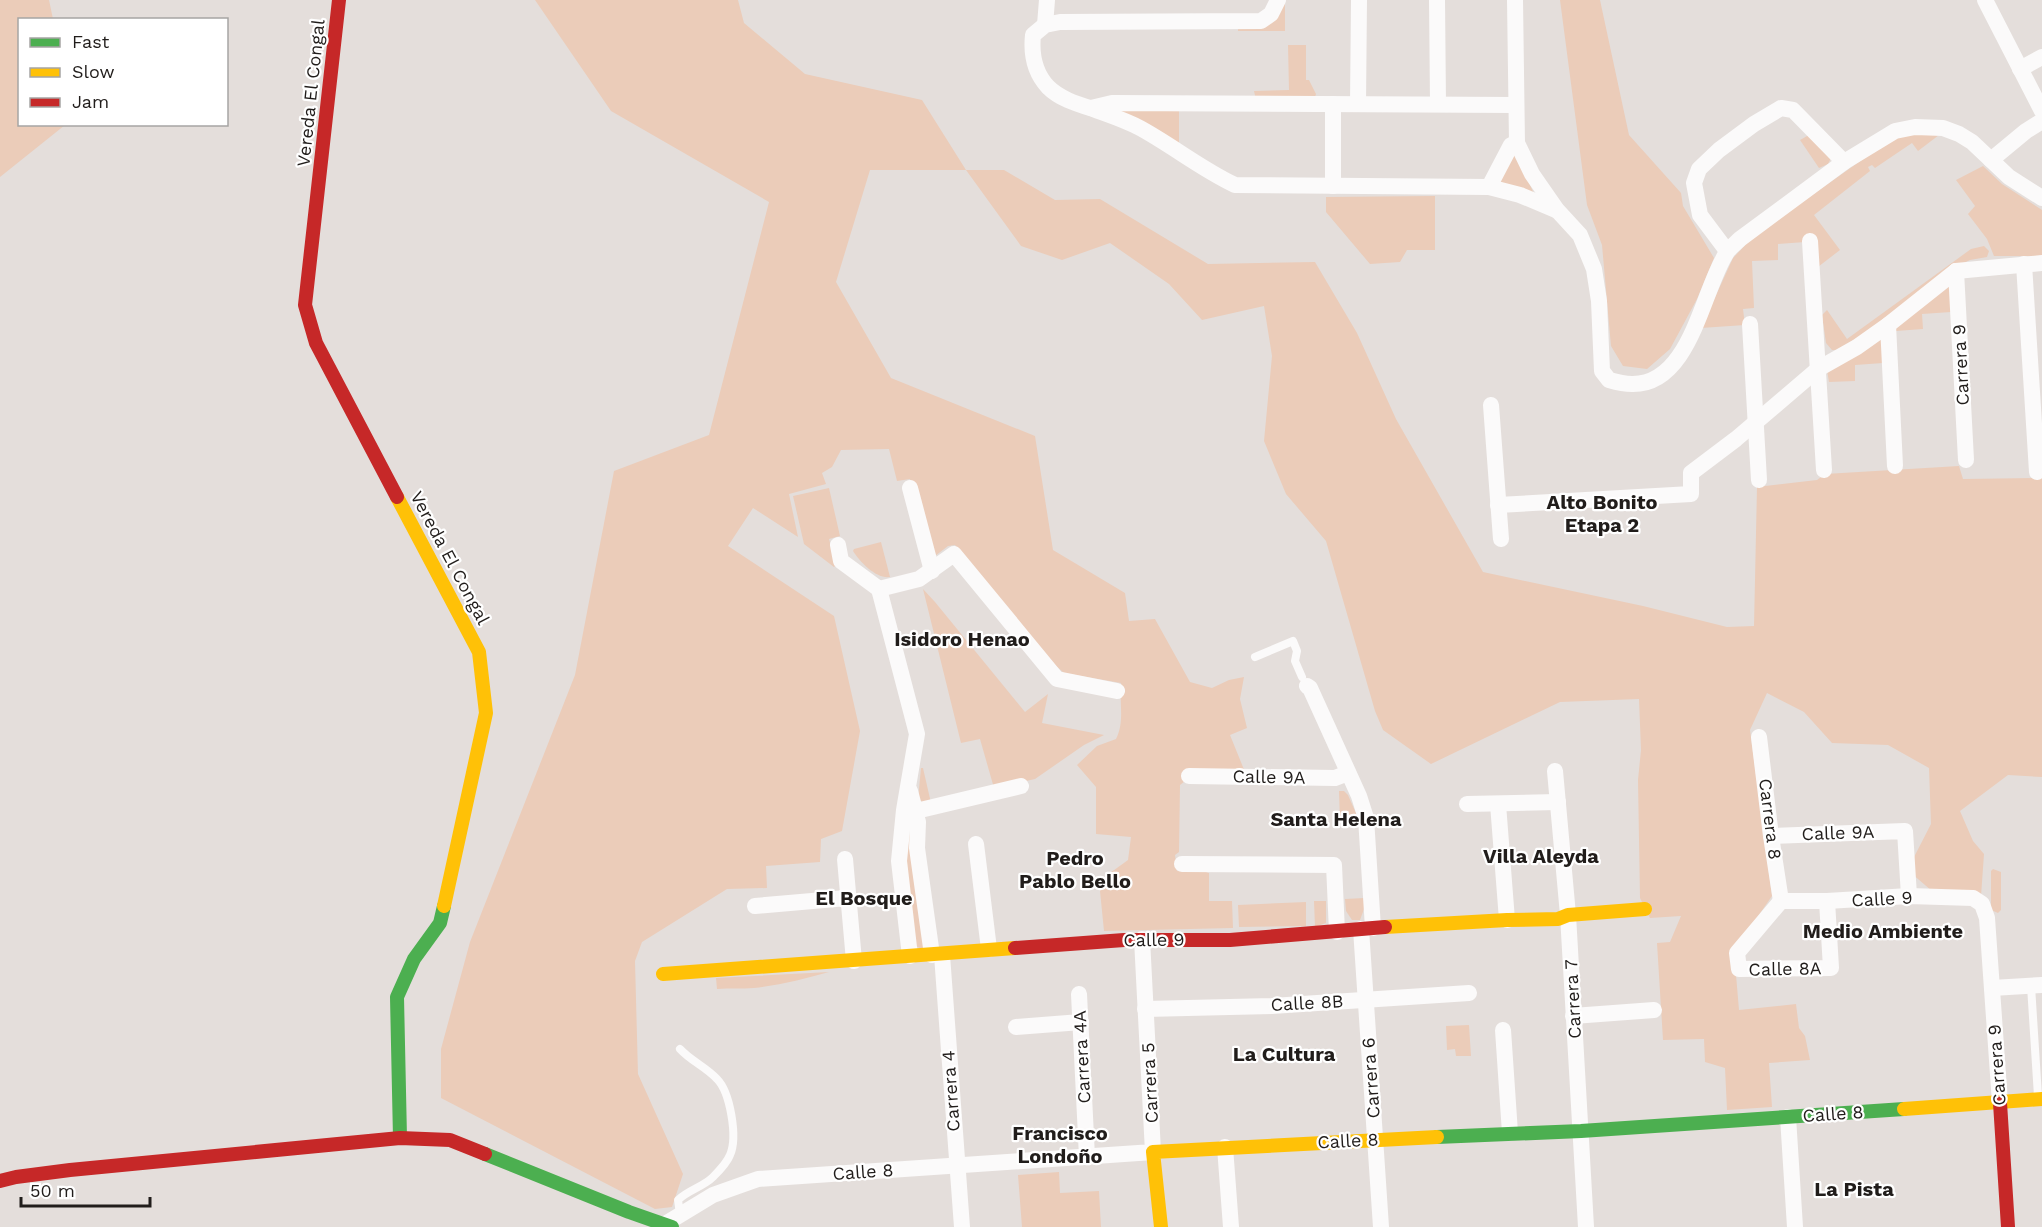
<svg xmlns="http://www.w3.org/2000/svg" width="2042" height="1227" font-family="'Work Sans',sans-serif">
	<rect width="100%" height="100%" fill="#e4dedb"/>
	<g fill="#ebccb9">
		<polygon points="0,0 49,0 53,19 20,20 20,124 65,125 0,177"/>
		<path d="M 535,0 L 738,0 L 744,23 L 805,74 L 922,100 L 966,170 L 1004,170 L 1055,200 L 1100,199 L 1208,264 L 1315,262 L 1357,333 L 1396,419 L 1483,572 L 1643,606 L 1727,627 L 1754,626 L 1757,487 L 1817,480 L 1825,474 L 1959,466 L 1963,479 L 2042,478 L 2042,777 L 2008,775 L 1960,811 L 1973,841 L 1984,854 L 1981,896 L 1932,891 L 1911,873 L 1912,861 L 1931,824 L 1929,768 L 1888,745 L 1832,743 L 1804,712 L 1767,693 L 1750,730 L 1772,896 L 1734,951 L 1739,1010 L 1796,1004 L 1799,1028 L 1805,1036 L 1810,1060 L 1769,1063 L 1772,1107 L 1727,1110 L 1725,1068 L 1705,1062 L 1704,1039 L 1663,1040 L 1657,943 L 1670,942 L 1681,916 L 1650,918 L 1640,898 L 1638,780 L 1641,750 L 1639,699 L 1560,702 L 1431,764 L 1383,730 L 1375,711 L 1326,541 L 1286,494 L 1264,441 L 1272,356 L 1264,306 L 1202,320 L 1169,284 L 1110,243 L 1062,260 L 1021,246 L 966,170 L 870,170 L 836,282 L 891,378 L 1035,436 L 1053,550 L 1125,593 L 1129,621 L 1155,619 L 1190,682 L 1212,688 L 1229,680 L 1244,677 L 1240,699 L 1247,728 L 1230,735 L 1245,772 L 1185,781 L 1180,785 L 1179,852 L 1175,855 L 1177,871 L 1206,872 L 1209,873 L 1209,901 L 1232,901 L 1233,928 L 1104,931 L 1099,881 L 1128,860 L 1131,837 L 1096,834 L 1096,787 L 1077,765 L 1097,746 L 1116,739 C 1125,722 1119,702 1121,683 L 1064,673 L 1055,665 L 955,545 L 948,546 L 935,556 L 918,507 L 910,479 L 897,481 L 889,449 L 841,450 L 832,467 L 822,473 L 826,484 L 789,494 L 798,537 L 753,508 L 728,546 L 834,616 L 860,731 L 842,831 L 821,839 L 820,862 L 766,866 L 767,888 L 727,889 L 642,942 L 635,961 L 638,1074 L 683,1174 L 672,1207 L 655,1209 L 441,1098 L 441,1049 L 470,942 L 575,675 L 614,471 L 709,435 L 769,202 L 611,111 Z"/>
		<polygon points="1560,0 1600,0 1629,135 1681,193 1683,206 1714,258 1697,299 1670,349 1647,369 1623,366 1611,346 1602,245 1587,205"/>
		<polygon points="1285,2 1285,31 1238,31 1238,28"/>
		<polygon points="1288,45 1306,45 1306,80 1309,80 1316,94 1314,100 1256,100 1254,91 1289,90"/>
		<polygon points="1114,108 1179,108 1179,144"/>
		<polygon points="1911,133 1939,135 1918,151 1912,143 1875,168 1872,165 1868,167 1870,171 1814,215 1840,250 1814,270 1805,242 1778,244 1778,260 1752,261 1754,308 1743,309 1745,325 1701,328 1733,258 1754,236 1893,138"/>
		<polygon points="1809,135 1831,158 1828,164 1819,168 1800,140"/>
		<polygon points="1515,154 1517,155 1534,194 1499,182"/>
		<polygon points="1983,166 2002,184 2042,210 2042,256 1994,256 1987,239 1968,214 1975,206 1956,180"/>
		<polygon points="1435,196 1435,250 1407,250 1400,262 1370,264 1326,212 1326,197"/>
		<polygon points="1984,246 1989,251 1987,257 1970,260 1955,267 1886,320 1837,350 1832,350 1826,343 1822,315 1827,310 1847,339 1971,249"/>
		<polygon points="1950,284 1951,312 1922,314 1923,329 1896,331 1896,325"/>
		<polygon points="1882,338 1883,363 1855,365 1855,381 1829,382 1827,370"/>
		<polygon points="829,488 840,536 829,539 836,565 834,567 804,544 793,496"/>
		<path d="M 881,542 L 890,577 C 876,579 860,562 853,551 L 854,549 Z"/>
		<polygon points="923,589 935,602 1025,712 1048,694 1042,723 1104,735 1084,745 1035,779 994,788 980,739 961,743"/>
		<polygon points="921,768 923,768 931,803 925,804 918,799"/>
		<polygon points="1339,791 1344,791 1348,795 1359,820 1340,822"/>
		<polygon points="912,818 927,952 916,946 905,864"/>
		<polygon points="1993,869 2001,872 2001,910 1998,913 1991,910 1991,871"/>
		<polygon points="1364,898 1364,909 1360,920 1352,920 1346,911 1345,899"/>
		<polygon points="1314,901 1326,901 1326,923 1315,927"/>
		<polygon points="1306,902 1306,926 1239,927 1238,905"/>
		<path d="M 829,972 C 804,979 780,985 754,988 C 741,989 730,988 717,989 L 716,978 Z"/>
		<polygon points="1469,1025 1471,1056 1456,1056 1455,1049 1447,1050 1446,1026"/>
		<polygon points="1059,1172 1060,1193 1099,1191 1101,1227 1022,1227 1018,1175"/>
	</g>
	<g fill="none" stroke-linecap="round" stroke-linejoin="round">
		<g stroke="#fbfafa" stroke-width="8">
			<polyline points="1255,657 1293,641 1297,651 1295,661 1302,677"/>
			<polyline points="2031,986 2038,1096"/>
			<path d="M 680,1049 C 691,1061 706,1067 717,1079 C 730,1092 738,1137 730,1155 C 727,1163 719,1171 713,1177 C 703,1187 688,1190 678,1200 L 680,1214"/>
		</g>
		<g stroke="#fbfafa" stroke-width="16">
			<path d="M 1278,0 L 1271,14 L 1261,21 L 1060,22 L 1045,25 L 1033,35 C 1031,54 1034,72 1048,87 C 1060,99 1077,104 1093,109 C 1109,115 1125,120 1140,128 C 1173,146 1201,169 1235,185 L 1489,187 L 1520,195 L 1556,210"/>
			<polyline points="1437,0 1438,103"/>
			<path d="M 1515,0 L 1517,143 L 1532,174 L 1557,210 L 1580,235 L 1594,269 L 1599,301 L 1602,371 L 1609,380 C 1616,382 1624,384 1632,384 C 1691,385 1702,290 1727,252 C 1730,248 1736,243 1740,239 L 1844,162 L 1895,131 L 1915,127 L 1943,128 L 1959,134 L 1972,142 L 2009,177 L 2042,198"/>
			<polyline points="1985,0 2042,111"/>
			<polyline points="1045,25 1047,0"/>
			<polyline points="2020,69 2042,57"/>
			<polyline points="1333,104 1333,186"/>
			<polyline points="1358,104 1359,0"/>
			<polyline points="1091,108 1112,103 1515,105"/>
			<polyline points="1991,160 2026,131 2042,121"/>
			<polyline points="1489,187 1511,145 1517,143"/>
			<polyline points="1810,241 1824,470"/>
			<polyline points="1727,251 1700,215 1694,183 1699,169 1719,150 1754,124 1781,108 1793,110 1844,162"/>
			<polyline points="2024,264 2037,472"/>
			<polyline points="1956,271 1966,460"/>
			<polyline points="1956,271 2042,263"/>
			<polyline points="1750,324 1759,480"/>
			<polyline points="1888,325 1895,466"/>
			<polyline points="1491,405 1501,539"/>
			<polyline points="910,488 932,571"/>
			<polyline points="1498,505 1691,494 1691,473 1736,439 1818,369 1857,347 1888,325 1956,271"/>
			<polyline points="838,545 841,561 879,589 919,579 954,554 1057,679 1117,691"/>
			<polyline points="879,589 917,734 904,810 899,861 910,956"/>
			<polyline points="1307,686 1310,688 1359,796 1366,818 1373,928"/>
			<polyline points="1759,737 1771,836 1781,901"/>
			<polyline points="1555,771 1568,915 1586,1227"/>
			<polyline points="1189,776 1335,778 1348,773"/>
			<polyline points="910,791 918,822 917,848 932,955"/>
			<polyline points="1467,804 1558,802"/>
			<polyline points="1498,804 1507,920"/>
			<polyline points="916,811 1021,786"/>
			<polyline points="1771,836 1905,831 1909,896"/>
			<polyline points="976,844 989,949"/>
			<polyline points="845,859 854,961"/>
			<polyline points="1182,864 1334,865 1337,932"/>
			<polyline points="1781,901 1827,901 1909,896 1973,898 1982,904 1987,918 2000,1103"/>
			<polyline points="1781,901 1737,953 1739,969 1831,968 1827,901"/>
			<polyline points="755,906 847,898"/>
			<polyline points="1361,929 1381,1227"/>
			<polyline points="942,955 962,1227"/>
			<polyline points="1992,988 2042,985"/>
			<polyline points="1079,994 1087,1157"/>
			<polyline points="1145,1009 1272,1006 1469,993"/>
			<polyline points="1573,1016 1654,1010"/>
			<polyline points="1016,1027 1081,1022"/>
			<polyline points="1503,1030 1510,1133"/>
			<polyline points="1788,1117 1795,1227"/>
			<polyline points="1225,1147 1231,1227"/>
			<polyline points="665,1224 713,1195 758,1179 1153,1152 1142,939"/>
		</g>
		<g stroke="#4caf50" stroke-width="14">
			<polyline points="1437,1137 1581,1131 1904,1109"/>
			<polyline points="400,1138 397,997 414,959 440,923 444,906"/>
			<polyline points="485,1154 629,1212 672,1227"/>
		</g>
		<g stroke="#ffc107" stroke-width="14">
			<polyline points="397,497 479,652 486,713 444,906"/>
			<polyline points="1385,927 1507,920 1558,919 1568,915 1645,909"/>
			<polyline points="663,974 1015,948"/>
			<polyline points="1904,1109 2042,1099"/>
			<polyline points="1161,1227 1153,1152 1437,1137"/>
		</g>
		<g stroke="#c62828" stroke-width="14">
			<polyline points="339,0 305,305 316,343 397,497"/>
			<polyline points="1015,948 1124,940 1230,940 1385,927"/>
			<polyline points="2000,1103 2008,1227"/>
			<polyline points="0,1181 16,1177 70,1170 400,1138 450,1140 485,1154"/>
		</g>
	</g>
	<g text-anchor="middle" stroke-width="4.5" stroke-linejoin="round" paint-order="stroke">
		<g font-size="18" fill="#211d1b" stroke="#fff">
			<text transform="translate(311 93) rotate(-84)" y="6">Vereda El Congal</text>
			<text transform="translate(1961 365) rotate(-93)" y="6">Carrera 9</text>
			<text transform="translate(450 558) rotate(62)" y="6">Vereda El Congal</text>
			<text transform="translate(1269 777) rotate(1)" y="6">Calle 9A</text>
			<text transform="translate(1770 819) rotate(83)" y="6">Carrera 8</text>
			<text transform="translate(1838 833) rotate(-2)" y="6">Calle 9A</text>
			<text transform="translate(1882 899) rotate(-3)" y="6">Calle 9</text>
			<text transform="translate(1154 940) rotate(-1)" y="6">Calle 9</text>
			<text transform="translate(1785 969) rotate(-1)" y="6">Calle 8A</text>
			<text transform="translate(1573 999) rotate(-93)" y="6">Carrera 7</text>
			<text transform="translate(1307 1003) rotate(-3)" y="6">Calle 8B</text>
			<text transform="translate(1082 1057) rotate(-93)" y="6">Carrera 4A</text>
			<text transform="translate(1997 1065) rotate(-94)" y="6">Carrera 9</text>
			<text transform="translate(1371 1078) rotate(-94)" y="6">Carrera 6</text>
			<text transform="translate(1150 1083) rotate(-93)" y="6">Carrera 5</text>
			<text transform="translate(951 1091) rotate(-94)" y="6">Carrera 4</text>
			<text transform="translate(1833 1114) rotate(-4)" y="6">Calle 8</text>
			<text transform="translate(1348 1141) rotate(-3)" y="6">Calle 8</text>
			<text transform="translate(863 1172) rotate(-4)" y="6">Calle 8</text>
		</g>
		<g font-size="20" font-weight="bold" fill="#211d1b" stroke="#fff">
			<text x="1602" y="509">Alto Bonito<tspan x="1602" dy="23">Etapa 2</tspan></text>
			<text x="962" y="646">Isidoro Henao</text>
			<text x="1336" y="826">Santa Helena</text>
			<text x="1541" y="863">Villa Aleyda</text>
			<text x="1075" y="865">Pedro<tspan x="1075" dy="23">Pablo Bello</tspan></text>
			<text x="864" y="905">El Bosque</text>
			<text x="1883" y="938">Medio Ambiente</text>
			<text x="1284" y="1061">La Cultura</text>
			<text x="1060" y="1140">Francisco<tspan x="1060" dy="23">Londoño</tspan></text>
			<text x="1854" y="1196">La Pista</text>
		</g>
	</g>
	<rect x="18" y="18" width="210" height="108" fill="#ffffff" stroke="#a6a5a4" stroke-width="1.5"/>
	<rect x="30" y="38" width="30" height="9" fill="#4caf50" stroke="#a6a5a4" stroke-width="1.5"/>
	<text x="72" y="48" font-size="18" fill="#211d1b">Fast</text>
	<rect x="30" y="68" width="30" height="9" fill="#ffc107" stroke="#a6a5a4" stroke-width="1.5"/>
	<text x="72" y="78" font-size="18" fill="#211d1b">Slow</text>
	<rect x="30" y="98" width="30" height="9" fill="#c62828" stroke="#a6a5a4" stroke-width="1.5"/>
	<text x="72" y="108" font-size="18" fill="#211d1b">Jam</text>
	<path d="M21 1197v9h129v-9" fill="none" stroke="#211d1b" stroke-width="3"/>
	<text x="30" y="1197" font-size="18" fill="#211d1b" stroke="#ffffff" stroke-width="4.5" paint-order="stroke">50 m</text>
</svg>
